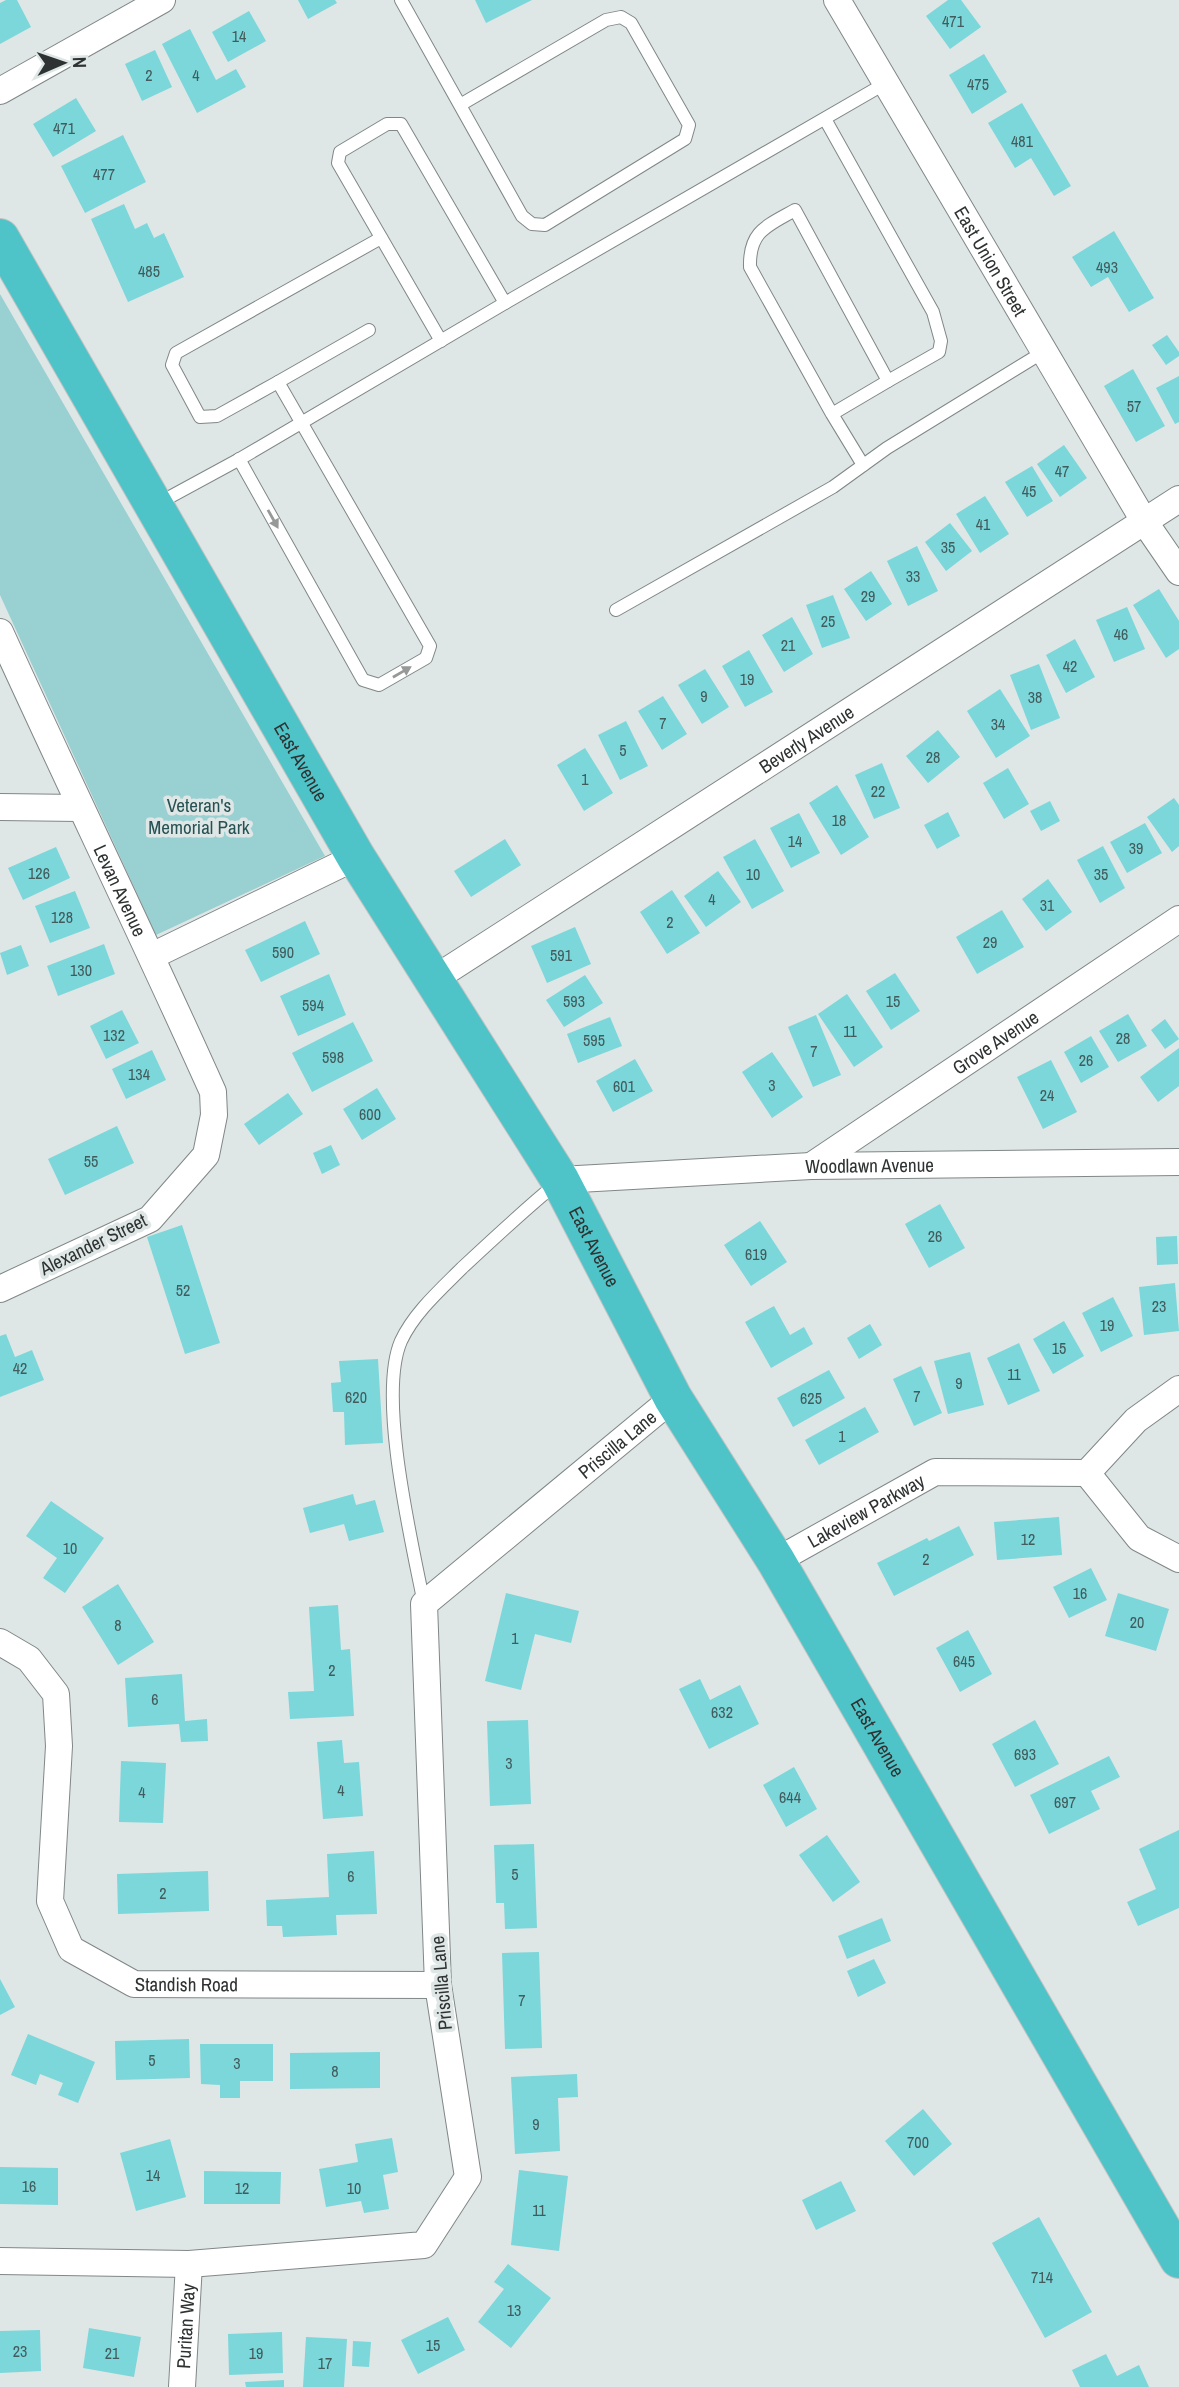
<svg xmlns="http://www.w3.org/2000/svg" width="1179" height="2387" font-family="'Archivo Narrow',sans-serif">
	<rect width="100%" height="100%" fill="#dfe6e6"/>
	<polygon fill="#99d0d2" points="0,294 325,856 156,935 0,595"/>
	<g fill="#7bd7da">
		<polygon points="6,0 17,0 31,27 0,44 0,3"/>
		<polygon points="298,0 335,0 337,3 308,19"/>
		<polygon points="475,0 532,0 486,23"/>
		<polygon points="948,0 961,0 981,27 950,49 926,16"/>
		<polygon points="249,11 266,41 228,62 212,32"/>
		<polygon points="190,29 216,80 236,69 246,87 197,113 162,44"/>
		<polygon points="155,50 172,87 142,101 125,64"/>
		<polygon points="984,54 1007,92 972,114 949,75"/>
		<polygon points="76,98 96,131 53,157 33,124"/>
		<polygon points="1022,103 1071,186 1054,196 1031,158 1015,168 988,123"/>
		<polygon points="123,135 146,182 85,213 61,166"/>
		<polygon points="124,204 135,229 147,223 154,238 164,233 184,277 128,302 91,219"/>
		<polygon points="1114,231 1154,298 1129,312 1108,277 1091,287 1072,257"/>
		<polygon points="1167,335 1179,352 1179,356 1166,365 1152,345"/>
		<polygon points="1133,369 1165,426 1136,442 1104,386"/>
		<polygon points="1179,376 1179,422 1175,424 1156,388"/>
		<polygon points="1064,445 1087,478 1060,497 1037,464"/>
		<polygon points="1032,466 1053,501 1027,517 1005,482"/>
		<polygon points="985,496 1009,534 980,553 956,514"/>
		<polygon points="950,523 972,551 946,571 925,542"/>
		<polygon points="917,546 938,591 908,606 887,561"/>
		<polygon points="871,571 892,604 866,621 844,589"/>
		<polygon points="1159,589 1179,621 1179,649 1166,658 1133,605"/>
		<polygon points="833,595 850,638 822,648 806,605"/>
		<polygon points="1127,607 1145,649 1114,662 1096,620"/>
		<polygon points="792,617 813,654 784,672 762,635"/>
		<polygon points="1075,639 1095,677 1066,693 1046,655"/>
		<polygon points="749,650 773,692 745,707 722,666"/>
		<polygon points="1039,664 1060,718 1031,730 1010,675"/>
		<polygon points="705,669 729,707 702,724 678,685"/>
		<polygon points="1000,689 1030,736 996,758 967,711"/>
		<polygon points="663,696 687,734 662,750 638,711"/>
		<polygon points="626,721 648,766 620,780 598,735"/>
		<polygon points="938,730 960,757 928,783 906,756"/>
		<polygon points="585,748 613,793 584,811 557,765"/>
		<polygon points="882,763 900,808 874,819 855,775"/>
		<polygon points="1008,768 1029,804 1004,819 983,783"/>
		<polygon points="837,785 869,837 841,855 809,803"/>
		<polygon points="1174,798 1179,805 1179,846 1172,852 1147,817"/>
		<polygon points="1050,801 1060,821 1041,831 1030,811"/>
		<polygon points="948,812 960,836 937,849 924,825"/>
		<polygon points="799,813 820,853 791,868 770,828"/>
		<polygon points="1145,823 1162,853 1127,873 1110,842"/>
		<polygon points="505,839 521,865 471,897 454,871"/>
		<polygon points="755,839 784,891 752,909 723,857"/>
		<polygon points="1103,846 1125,888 1100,903 1077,860"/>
		<polygon points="56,847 70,878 23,900 8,868"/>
		<polygon points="718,871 741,902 706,927 684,896"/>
		<polygon points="1048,879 1072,912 1046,931 1022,899"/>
		<polygon points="672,890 700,933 667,954 640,912"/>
		<polygon points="75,891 90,928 50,943 35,906"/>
		<polygon points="1002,910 1024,947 977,974 956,937"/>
		<polygon points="305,921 320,954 261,982 245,950"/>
		<polygon points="575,927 591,964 547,983 531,946"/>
		<polygon points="104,944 115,974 58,996 47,966"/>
		<polygon points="21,945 29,966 7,975 0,953"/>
		<polygon points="895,973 920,1011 891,1030 866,991"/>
		<polygon points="329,974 346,1015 298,1036 280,996"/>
		<polygon points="585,975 603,1003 564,1027 546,1000"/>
		<polygon points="847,994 883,1047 854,1067 818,1014"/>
		<polygon points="122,1010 139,1043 106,1059 90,1026"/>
		<polygon points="1128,1014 1147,1046 1118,1062 1099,1031"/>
		<polygon points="816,1015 841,1075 813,1087 788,1027"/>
		<polygon points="610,1017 622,1046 578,1063 567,1034"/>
		<polygon points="1165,1019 1179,1039 1165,1049 1151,1030"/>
		<polygon points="353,1022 373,1061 312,1092 292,1053"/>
		<polygon points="1091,1036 1109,1067 1081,1083 1064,1052"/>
		<polygon points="1179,1048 1179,1086 1158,1102 1140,1077"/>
		<polygon points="152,1050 166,1080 126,1099 112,1069"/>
		<polygon points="772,1052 803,1097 772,1118 742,1072"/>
		<polygon points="635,1059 653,1091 613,1112 596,1081"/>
		<polygon points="1051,1060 1077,1112 1043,1129 1017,1077"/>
		<polygon points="377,1088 396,1119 362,1140 343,1109"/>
		<polygon points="288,1093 303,1114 259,1145 244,1124"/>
		<polygon points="117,1126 134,1163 65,1195 48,1159"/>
		<polygon points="331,1145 340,1165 322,1174 313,1153"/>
		<polygon points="940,1204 965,1248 929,1268 905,1224"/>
		<polygon points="760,1221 787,1262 751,1286 724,1245"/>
		<polygon points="182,1225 220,1343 185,1354 147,1237"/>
		<polygon points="1177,1236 1178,1264 1157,1265 1156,1237"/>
		<polygon points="1175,1283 1179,1331 1144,1335 1139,1287"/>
		<polygon points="1113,1297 1133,1336 1101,1352 1082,1313"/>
		<polygon points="774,1306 790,1335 804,1327 813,1344 771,1368 745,1322"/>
		<polygon points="1064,1321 1084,1356 1053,1374 1033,1339"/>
		<polygon points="870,1324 882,1345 859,1359 847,1338"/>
		<polygon points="6,1334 15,1357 32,1350 44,1380 0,1397 0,1336"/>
		<polygon points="1019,1343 1040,1391 1008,1405 987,1358"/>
		<polygon points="970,1352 984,1405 948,1414 934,1361"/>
		<polygon points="378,1359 383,1443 345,1445 344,1412 333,1412 331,1383 341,1382 339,1361"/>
		<polygon points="921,1366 942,1413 914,1426 893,1379"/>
		<polygon points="829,1370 845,1398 793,1427 777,1398"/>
		<polygon points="865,1407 879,1432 819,1465 805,1440"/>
		<polygon points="353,1494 356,1505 375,1500 384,1532 349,1541 344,1524 310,1533 303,1508"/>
		<polygon points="51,1501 104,1538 65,1593 43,1578 57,1558 26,1536"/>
		<polygon points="1059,1517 1062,1555 997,1560 994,1522"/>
		<polygon points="959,1526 974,1555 894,1596 877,1563 927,1538 929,1541"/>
		<polygon points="1091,1568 1107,1600 1069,1618 1053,1587"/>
		<polygon points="118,1584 154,1642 118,1665 82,1607"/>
		<polygon points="506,1593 579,1611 571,1643 535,1634 521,1690 485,1681"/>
		<polygon points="1118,1593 1169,1609 1156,1651 1105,1636"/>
		<polygon points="338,1605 341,1650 350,1649 354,1716 290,1719 288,1692 314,1691 309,1607"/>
		<polygon points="968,1630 992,1674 960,1692 936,1648"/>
		<polygon points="182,1674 185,1721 207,1719 208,1741 181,1742 179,1724 128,1727 125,1678"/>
		<polygon points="700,1679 710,1700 740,1685 759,1724 709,1749 679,1689"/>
		<polygon points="528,1720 531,1804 490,1806 487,1721"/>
		<polygon points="1035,1720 1059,1764 1015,1787 992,1744"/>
		<polygon points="342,1740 344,1763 359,1762 363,1816 323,1819 317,1742"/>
		<polygon points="1109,1756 1120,1777 1091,1791 1100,1809 1049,1834 1030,1795"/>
		<polygon points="121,1761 166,1763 163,1823 119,1822"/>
		<polygon points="794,1767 817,1809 786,1827 763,1785"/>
		<polygon points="1179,1830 1179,1908 1138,1926 1127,1902 1156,1889 1139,1849"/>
		<polygon points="827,1835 860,1882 833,1902 799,1855"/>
		<polygon points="534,1844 537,1928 505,1929 504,1903 496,1903 494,1845"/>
		<polygon points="374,1851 377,1914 336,1915 337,1935 283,1937 282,1926 267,1926 266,1900 329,1897 327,1854"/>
		<polygon points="208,1871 209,1911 118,1914 117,1874"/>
		<polygon points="882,1918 891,1941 847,1959 838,1936"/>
		<polygon points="539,1952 542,2048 505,2049 502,1953"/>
		<polygon points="874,1959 886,1983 858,1997 847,1971"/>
		<polygon points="0,1979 15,2007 0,2015"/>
		<polygon points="28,2034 95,2062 78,2103 58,2095 63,2083 40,2074 36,2085 11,2075"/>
		<polygon points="189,2039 190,2078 116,2080 115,2041"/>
		<polygon points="200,2044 273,2044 273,2081 240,2081 240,2098 220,2098 220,2085 201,2084"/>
		<polygon points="380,2052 380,2088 290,2089 290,2053"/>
		<polygon points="577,2074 578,2097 558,2098 560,2151 515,2154 511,2077"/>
		<polygon points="923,2109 952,2144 914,2176 885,2141"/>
		<polygon points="392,2138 398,2172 383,2175 389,2209 364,2213 361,2201 326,2207 319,2169 358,2162 355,2144"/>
		<polygon points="170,2139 186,2197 136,2211 120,2153"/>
		<polygon points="0,2167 58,2168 58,2205 0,2204"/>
		<polygon points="519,2170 568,2176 559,2251 511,2245"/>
		<polygon points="204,2171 281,2172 280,2204 204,2204"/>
		<polygon points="841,2181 856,2211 816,2230 802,2200"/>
		<polygon points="1039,2217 1092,2312 1045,2338 992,2243"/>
		<polygon points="508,2264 551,2298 511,2348 478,2322 504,2289 494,2282"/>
		<polygon points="448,2317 465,2350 418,2374 401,2340"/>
		<polygon points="89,2328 141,2337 134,2377 83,2368"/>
		<polygon points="40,2330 41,2371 0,2373 0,2331"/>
		<polygon points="282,2332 283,2373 229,2375 228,2334"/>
		<polygon points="306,2337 347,2339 344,2387 303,2387"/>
		<polygon points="353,2341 371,2342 369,2367 352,2366"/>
		<polygon points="1106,2354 1117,2376 1139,2365 1149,2387 1080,2387 1072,2370"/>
		<polygon points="284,2380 284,2387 246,2387 245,2382"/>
	</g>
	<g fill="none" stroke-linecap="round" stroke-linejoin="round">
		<defs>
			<g id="lane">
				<polyline points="401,0 522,216 532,224 545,225 685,139 689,125 631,23 621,17 606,20 460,105"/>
				<polyline points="825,119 933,312 941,341 939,352 888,381"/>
				<polyline points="441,341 338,163 340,152 387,124 401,124 505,303"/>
				<polyline points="278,382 369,330"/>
				<path d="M 832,414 L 888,381 L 795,210 C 767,226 749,231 750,267 L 832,414 L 863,465"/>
				<polyline points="239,459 363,680 379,685 426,658 430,646 278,382 217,416 200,417 172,365 176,353 381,238"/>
				<polyline points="157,504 238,460 505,303 886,83"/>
				<polyline points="616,610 833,487 887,448 1045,351"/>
				<path d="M 424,1604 C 412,1543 377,1396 401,1341 C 414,1313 440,1290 462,1268 C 493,1239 524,1210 557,1183"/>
			</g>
			<g id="street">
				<path id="s1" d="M 837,0 L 1144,521 L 1179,572"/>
				<polyline points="0,91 162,0"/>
				<path id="s2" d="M 0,632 C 70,786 144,938 213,1092 L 214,1115 L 206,1155 L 150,1219 L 0,1289"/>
				<polyline points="0,807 79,808"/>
				<polyline points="152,956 356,857"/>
				<path id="s3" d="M 434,979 L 1179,499"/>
				<path id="s4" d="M 811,1166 L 1179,919"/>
				<path id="s5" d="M 560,1180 L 811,1166 L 1179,1162"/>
				<polyline points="1087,1473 1139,1538 1179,1559"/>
				<path id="s6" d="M 776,1561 L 935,1472 L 1087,1473 L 1136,1420 L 1179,1389"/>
				<path id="s7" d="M 0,1642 L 29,1659 L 56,1694 L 59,1746 L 50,1901 L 71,1949 L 134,1984 L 438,1985"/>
				<path id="s8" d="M 0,2261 L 189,2264 L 424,2245 L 468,2177 L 438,1985 L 424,1604 L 673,1398"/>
				<path id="s9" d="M 182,2387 L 189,2264"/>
			</g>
			<g id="highway">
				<path id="s10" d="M 0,238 L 356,857 L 560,1180 L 673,1398 L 776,1561 L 1179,2259"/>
			</g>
		</defs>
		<use href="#lane" stroke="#808787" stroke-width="14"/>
		<use href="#street" stroke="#808787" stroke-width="28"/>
		<use href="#highway" stroke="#c1c2c2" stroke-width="40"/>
		<use href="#lane" stroke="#fff" stroke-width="12"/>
		<use href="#street" stroke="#fff" stroke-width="26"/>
		<use href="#highway" stroke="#4fc4c8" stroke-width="38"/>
	</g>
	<defs><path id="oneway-solid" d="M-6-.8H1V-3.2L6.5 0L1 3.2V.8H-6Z" transform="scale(1.75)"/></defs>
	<g fill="#979898">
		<use href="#oneway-solid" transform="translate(273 519) rotate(61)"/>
		<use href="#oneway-solid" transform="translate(402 672) rotate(-30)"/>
	</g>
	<g text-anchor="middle" stroke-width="7" stroke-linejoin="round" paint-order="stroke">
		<g font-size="16" fill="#425b5c">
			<text x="953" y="27">471</text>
			<text x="239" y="42">14</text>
			<text x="149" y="81">2</text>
			<text x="196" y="81">4</text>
			<text x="978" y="90">475</text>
			<text x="64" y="134">471</text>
			<text x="1022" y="147">481</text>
			<text x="104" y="180">477</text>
			<text x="1107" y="273">493</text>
			<text x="149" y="277">485</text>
			<text x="1134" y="412">57</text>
			<text x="1062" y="477">47</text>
			<text x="1029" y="497">45</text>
			<text x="983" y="530">41</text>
			<text x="948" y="553">35</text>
			<text x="913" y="582">33</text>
			<text x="868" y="602">29</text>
			<text x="828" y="627">25</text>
			<text x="1121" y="640">46</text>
			<text x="788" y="651">21</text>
			<text x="1070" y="672">42</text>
			<text x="747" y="685">19</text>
			<text x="704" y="702">9</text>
			<text x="1035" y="703">38</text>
			<text x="663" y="729">7</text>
			<text x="998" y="730">34</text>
			<text x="623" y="756">5</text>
			<text x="933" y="763">28</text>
			<text x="585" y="785">1</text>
			<text x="878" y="797">22</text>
			<text x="839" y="826">18</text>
			<text x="795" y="847">14</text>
			<text x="1136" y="854">39</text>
			<text x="39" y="879">126</text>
			<text x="753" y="880">10</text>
			<text x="1101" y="880">35</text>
			<text x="712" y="905">4</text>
			<text x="1047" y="911">31</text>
			<text x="62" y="923">128</text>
			<text x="670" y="928">2</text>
			<text x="990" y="948">29</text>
			<text x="283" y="958">590</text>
			<text x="561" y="961">591</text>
			<text x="81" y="976">130</text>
			<text x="574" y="1007">593</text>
			<text x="893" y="1007">15</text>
			<text x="313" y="1011">594</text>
			<text x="850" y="1037">11</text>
			<text x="114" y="1041">132</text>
			<text x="1123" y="1044">28</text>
			<text x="594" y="1046">595</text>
			<text x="814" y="1057">7</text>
			<text x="333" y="1063">598</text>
			<text x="1086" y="1066">26</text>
			<text x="139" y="1080">134</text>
			<text x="772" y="1091">3</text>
			<text x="624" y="1092">601</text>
			<text x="1047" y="1101">24</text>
			<text x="370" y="1120">600</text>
			<text x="91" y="1167">55</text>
			<text x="935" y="1242">26</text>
			<text x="756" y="1260">619</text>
			<text x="183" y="1296">52</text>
			<text x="1159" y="1312">23</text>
			<text x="1107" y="1331">19</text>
			<text x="1059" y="1354">15</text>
			<text x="20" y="1374">42</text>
			<text x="1014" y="1380">11</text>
			<text x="959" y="1389">9</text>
			<text x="917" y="1402">7</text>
			<text x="356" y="1403">620</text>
			<text x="811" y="1404">625</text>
			<text x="842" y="1442">1</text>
			<text x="1028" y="1545">12</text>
			<text x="70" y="1554">10</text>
			<text x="926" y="1565">2</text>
			<text x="1080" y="1599">16</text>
			<text x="1137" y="1628">20</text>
			<text x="118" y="1631">8</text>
			<text x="515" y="1644">1</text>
			<text x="964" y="1667">645</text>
			<text x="332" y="1676">2</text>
			<text x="155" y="1705">6</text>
			<text x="722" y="1718">632</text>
			<text x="1025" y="1760">693</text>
			<text x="509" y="1769">3</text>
			<text x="341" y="1796">4</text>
			<text x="142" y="1798">4</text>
			<text x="790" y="1803">644</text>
			<text x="1065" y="1808">697</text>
			<text x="515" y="1880">5</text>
			<text x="351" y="1882">6</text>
			<text x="163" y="1899">2</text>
			<text x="522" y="2006">7</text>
			<text x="152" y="2066">5</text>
			<text x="237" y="2069">3</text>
			<text x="335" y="2077">8</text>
			<text x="536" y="2130">9</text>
			<text x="918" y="2148">700</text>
			<text x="153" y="2181">14</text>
			<text x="29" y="2192">16</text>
			<text x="242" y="2194">12</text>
			<text x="354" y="2194">10</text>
			<text x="539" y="2216">11</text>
			<text x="1042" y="2283">714</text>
			<text x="514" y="2316">13</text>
			<text x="433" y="2351">15</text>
			<text x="20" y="2357">23</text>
			<text x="112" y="2359">21</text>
			<text x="256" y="2359">19</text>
			<text x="325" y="2369">17</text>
		</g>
		<g font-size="19" fill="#2f3232" stroke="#dfe6e6">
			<text dy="7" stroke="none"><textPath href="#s1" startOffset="303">East Union Street</textPath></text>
			<text dy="7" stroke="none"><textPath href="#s3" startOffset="443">Beverly Avenue</textPath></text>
			<text dy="7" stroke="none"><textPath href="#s10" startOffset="604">East Avenue</textPath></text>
			<text dy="7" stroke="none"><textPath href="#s2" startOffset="285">Levan Avenue</textPath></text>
			<text dy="7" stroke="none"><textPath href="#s4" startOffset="222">Grove Avenue</textPath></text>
			<text dy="7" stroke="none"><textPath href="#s5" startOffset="310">Woodlawn Avenue</textPath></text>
			<text transform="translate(93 1244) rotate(-26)" y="7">Alexander Street</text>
			<text dy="7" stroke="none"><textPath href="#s10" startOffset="1171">East Avenue</textPath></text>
			<text dy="7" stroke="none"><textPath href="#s8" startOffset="1332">Priscilla Lane</textPath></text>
			<text dy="7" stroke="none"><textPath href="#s6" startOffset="103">Lakeview Parkway</textPath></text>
			<text dy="7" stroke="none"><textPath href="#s10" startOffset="1738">East Avenue</textPath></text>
			<text dy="7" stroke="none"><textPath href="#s7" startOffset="462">Standish Road</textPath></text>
			<text transform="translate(441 1983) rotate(-95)" y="7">Priscilla Lane</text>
			<text dy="7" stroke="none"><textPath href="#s9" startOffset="61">Puritan Way</textPath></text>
		</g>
		<g font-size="19" fill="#275253" stroke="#dfe6e6">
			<text x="199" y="812">Veteran's<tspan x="199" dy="22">Memorial Park</tspan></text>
		</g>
	</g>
	<g transform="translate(63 63) rotate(88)" stroke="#dfe6e6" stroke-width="5" paint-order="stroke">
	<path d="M0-5L12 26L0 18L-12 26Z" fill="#2f3232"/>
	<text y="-10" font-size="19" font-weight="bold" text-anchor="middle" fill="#2f3232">N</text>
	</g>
</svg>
